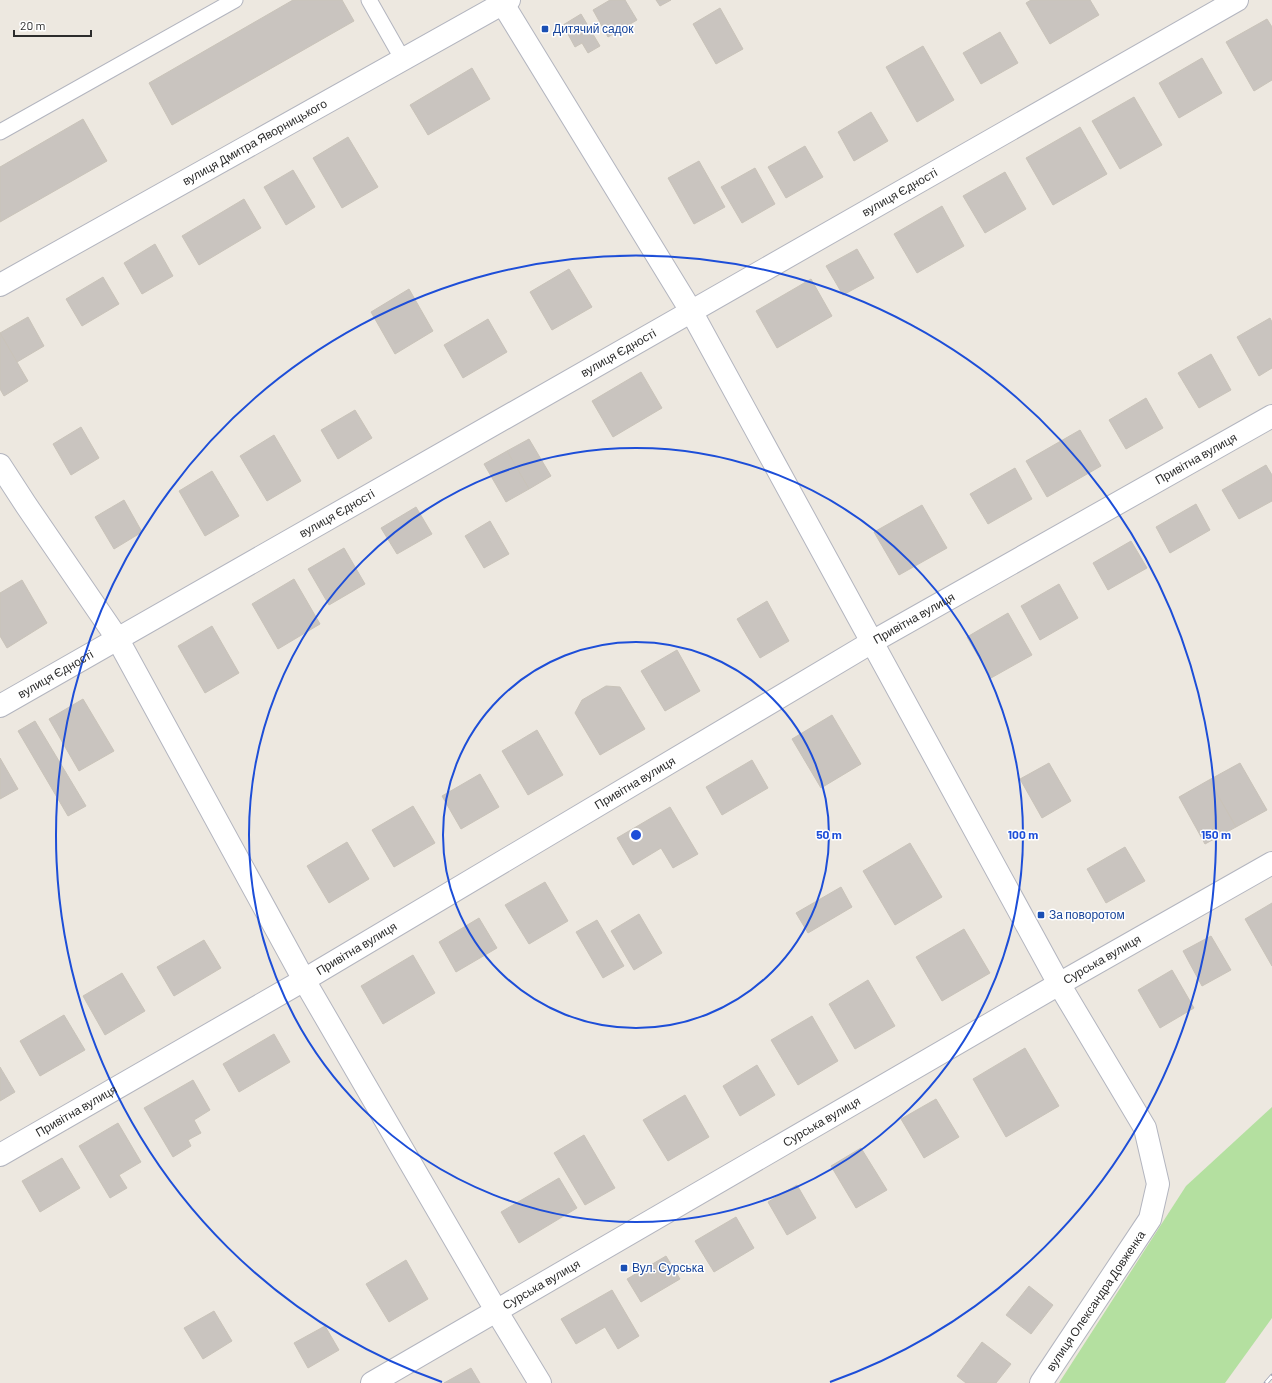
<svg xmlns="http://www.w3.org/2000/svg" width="1272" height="1383" font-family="Barlow,sans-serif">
	<rect width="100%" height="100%" fill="#ede8e0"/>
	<polygon fill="#b4e0a0" points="1272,1107 1272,1318 1225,1383 1059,1383 1186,1186"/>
	<g fill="#c9c4bf" stroke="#c9c3b9">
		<polygon points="293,0 342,0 354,21 172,125 149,83"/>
		<polygon points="610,0 625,0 637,20 608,37 593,10"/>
		<polygon points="656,0 671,0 660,6"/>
		<polygon points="1031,0 1090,0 1099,15 1050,44 1026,3"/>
		<polygon points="720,8 743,49 716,64 693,24"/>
		<polygon points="581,14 600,46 588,53 582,43 575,47 563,25"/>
		<polygon points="1267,19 1272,27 1272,80 1254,91 1226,42"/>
		<polygon points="1000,32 1018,63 981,84 963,53"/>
		<polygon points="923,46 954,100 917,122 886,67"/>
		<polygon points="1202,58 1222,93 1179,118 1159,83"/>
		<polygon points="472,68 490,99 428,135 410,105"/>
		<polygon points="1134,97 1162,145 1120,169 1092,121"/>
		<polygon points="871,112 888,141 854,161 838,132"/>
		<polygon points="83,119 107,161 0,222 0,167"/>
		<polygon points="1080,127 1107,174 1053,205 1026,158"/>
		<polygon points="348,137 378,187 342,208 313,158"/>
		<polygon points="805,146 823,177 786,198 768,167"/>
		<polygon points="699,161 725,207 694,224 668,178"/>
		<polygon points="755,168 775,204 742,223 721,187"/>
		<polygon points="293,170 315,207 286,225 264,187"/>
		<polygon points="1005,172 1026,209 985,233 963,196"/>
		<polygon points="244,199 261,228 199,265 182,236"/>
		<polygon points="942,206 964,246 917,273 894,234"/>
		<polygon points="155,244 173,276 142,294 124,263"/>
		<polygon points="857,249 874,278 843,295 826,266"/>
		<polygon points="569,269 592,307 552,330 530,292"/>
		<polygon points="103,277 119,304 82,326 66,299"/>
		<polygon points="811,279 832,316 777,348 756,311"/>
		<polygon points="409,289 433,331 395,354 371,312"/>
		<polygon points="28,317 44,346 17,362 0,333"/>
		<polygon points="1270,318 1272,322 1272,368 1259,376 1237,337"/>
		<polygon points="488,319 507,352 463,378 444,345"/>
		<polygon points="0,333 28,381 4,396 0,389"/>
		<polygon points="1211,354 1231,390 1199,408 1178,373"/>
		<polygon points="641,372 662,408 613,437 592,401"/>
		<polygon points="1146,398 1163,428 1126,449 1109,420"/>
		<polygon points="355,410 372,438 338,459 321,430"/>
		<polygon points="81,427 99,458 71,475 53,444"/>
		<polygon points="1080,430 1101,466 1047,497 1026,461"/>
		<polygon points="274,435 301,481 267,501 240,456"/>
		<polygon points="529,439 551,476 529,489 507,451"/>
		<polygon points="507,451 529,489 506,502 484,464"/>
		<polygon points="1266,465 1272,475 1272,501 1239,519 1222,490"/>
		<polygon points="1015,468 1032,499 988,524 970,494"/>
		<polygon points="212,471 239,516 205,536 179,491"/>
		<polygon points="124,500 142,532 114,549 95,517"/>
		<polygon points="1196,504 1210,530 1170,553 1156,527"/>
		<polygon points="922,505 947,548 899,575 874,532"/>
		<polygon points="416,507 432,534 397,554 381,528"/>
		<polygon points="490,521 509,554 484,568 465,536"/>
		<polygon points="1131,541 1147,568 1108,590 1093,563"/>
		<polygon points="344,548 365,584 329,605 308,569"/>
		<polygon points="294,579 320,624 278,649 252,604"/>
		<polygon points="22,580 47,623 7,648 0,636 0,593"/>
		<polygon points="1059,584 1078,618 1040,640 1021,606"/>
		<polygon points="767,601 789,641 760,658 737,619"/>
		<polygon points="1008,613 1032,655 991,678 967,637"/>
		<polygon points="212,626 239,673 205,693 178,646"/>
		<polygon points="677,650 700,691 665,711 641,671"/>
		<polygon points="606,686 620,687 645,729 600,755 575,713 582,700"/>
		<polygon points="83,699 114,751 79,771 49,719"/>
		<polygon points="832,715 861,764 821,788 792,739"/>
		<polygon points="35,721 86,806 68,816 18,731"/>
		<polygon points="537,730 563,775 528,795 502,751"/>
		<polygon points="0,758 18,789 0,799"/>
		<polygon points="752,760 768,788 722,815 706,787"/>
		<polygon points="1049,763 1071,801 1042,818 1020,779"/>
		<polygon points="1240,763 1267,810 1236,827 1209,780"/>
		<polygon points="480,774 499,807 461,829 442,796"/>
		<polygon points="1209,780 1236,827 1205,844 1179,797"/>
		<polygon points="413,806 435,843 394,867 372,830"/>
		<polygon points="670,807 698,854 673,868 661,848 633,865 617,838"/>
		<polygon points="347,842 369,879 329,903 307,866"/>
		<polygon points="910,843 942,897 895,925 863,871"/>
		<polygon points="1125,847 1145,881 1106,903 1087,869"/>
		<polygon points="545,882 568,921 529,944 505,905"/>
		<polygon points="841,887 852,907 808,933 796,913"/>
		<polygon points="1272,903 1272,966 1245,919"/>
		<polygon points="639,914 662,953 634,970 611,931"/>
		<polygon points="479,918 497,948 456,972 439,942"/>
		<polygon points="597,920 624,966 603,978 576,932"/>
		<polygon points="964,929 990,973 942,1001 916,957"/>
		<polygon points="1211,936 1231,970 1202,986 1183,951"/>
		<polygon points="204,940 221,968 174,996 157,967"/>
		<polygon points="413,955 435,993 383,1024 361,986"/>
		<polygon points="1172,970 1194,1008 1160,1028 1138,990"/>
		<polygon points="122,973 145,1011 105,1035 83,996"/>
		<polygon points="868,980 895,1026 855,1049 829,1004"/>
		<polygon points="64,1015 85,1050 40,1076 20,1041"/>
		<polygon points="812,1016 838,1061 798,1085 771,1040"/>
		<polygon points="274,1034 290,1062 239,1092 223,1064"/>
		<polygon points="1025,1048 1059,1106 1006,1137 973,1079"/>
		<polygon points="757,1065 775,1095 740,1116 723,1086"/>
		<polygon points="0,1067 15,1092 0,1101"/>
		<polygon points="193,1080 210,1110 194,1120 201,1133 188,1140 191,1146 173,1157 144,1108"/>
		<polygon points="685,1095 709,1137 668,1161 643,1120"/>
		<polygon points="936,1099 959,1137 924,1158 901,1119"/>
		<polygon points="118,1123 141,1162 119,1175 127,1188 110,1198 79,1146"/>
		<polygon points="584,1135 615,1188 585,1205 554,1153"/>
		<polygon points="861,1148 887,1190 856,1208 831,1166"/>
		<polygon points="62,1158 80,1188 40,1212 22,1181"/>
		<polygon points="559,1178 577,1208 519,1243 501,1212"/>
		<polygon points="797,1185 816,1218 787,1235 768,1202"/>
		<polygon points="736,1217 754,1248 714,1272 695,1241"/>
		<polygon points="666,1256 680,1279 641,1302 627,1279"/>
		<polygon points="406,1260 428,1299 389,1322 366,1284"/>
		<polygon points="1029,1286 1053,1305 1031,1334 1006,1315"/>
		<polygon points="612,1290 639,1336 618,1349 605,1327 576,1344 561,1319"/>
		<polygon points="214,1311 232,1341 203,1359 184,1328"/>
		<polygon points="325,1326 339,1350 308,1368 294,1343"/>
		<polygon points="982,1342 1011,1364 996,1383 966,1383 957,1376"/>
		<polygon points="471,1368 480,1383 444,1383"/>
	</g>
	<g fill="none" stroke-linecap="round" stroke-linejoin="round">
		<defs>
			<g id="lane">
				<polyline points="369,0 403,60"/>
				<polyline points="0,132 235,0"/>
			</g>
			<g id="street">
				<polyline points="503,4 691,311 1059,984 1145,1128 1158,1184 1150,1219 1041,1383"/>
				<path id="s1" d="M 0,285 L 509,0"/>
				<path id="s2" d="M 0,706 L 1237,0"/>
				<path id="s3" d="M 0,1155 L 304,980 L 872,642 L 1272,416"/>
				<polyline points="497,1312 540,1383"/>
			</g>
			<g id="secondary">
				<polyline points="0,465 26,505 117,638 304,980 497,1312"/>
				<path id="s4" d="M 372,1383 L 1059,984 L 1272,863"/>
			</g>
		</defs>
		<use href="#lane" stroke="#b3b5bf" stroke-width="17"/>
		<use href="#street" stroke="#b3b5bf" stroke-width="24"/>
		<use href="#secondary" stroke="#b3b5bf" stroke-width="24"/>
		<use href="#lane" stroke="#fff" stroke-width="15"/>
		<use href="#street" stroke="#fff" stroke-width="22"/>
		<use href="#secondary" stroke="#fff" stroke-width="22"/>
		<defs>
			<polyline id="rail" points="1266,1383 1272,1376"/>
		</defs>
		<use href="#rail" stroke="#a2a5b5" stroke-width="4.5"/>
		<use href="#rail" stroke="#fff" stroke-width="3" stroke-dasharray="9" stroke-linecap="butt"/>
	</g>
	<g fill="none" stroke="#1d4ed8" stroke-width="2">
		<circle cx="636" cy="835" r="193"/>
		<circle cx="636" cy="835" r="387"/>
		<path d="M442 1382A580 580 0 1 1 830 1382"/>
	</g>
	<g fill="#1a4fb4" stroke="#fff" stroke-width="1.5">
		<rect x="541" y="25" width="8" height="8" rx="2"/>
		<rect x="1037" y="911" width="8" height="8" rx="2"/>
		<rect x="620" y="1264" width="8" height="8" rx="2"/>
	</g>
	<g text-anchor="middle" stroke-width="3" stroke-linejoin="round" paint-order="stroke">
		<g font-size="12" fill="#164399" stroke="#fff" text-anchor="start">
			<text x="553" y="33">Дитячий садок</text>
			<text x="1049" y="919">За поворотом</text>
			<text x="632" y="1272">Вул. Сурська</text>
		</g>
		<g font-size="12" fill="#2c2c2c" stroke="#fff">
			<text dy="4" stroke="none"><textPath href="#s1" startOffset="292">вулиця Дмитра Яворницького</textPath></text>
			<text dy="4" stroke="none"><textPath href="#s2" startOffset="1036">вулиця Єдності</textPath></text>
			<text dy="4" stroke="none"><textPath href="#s2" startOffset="712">вулиця Єдності</textPath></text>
			<text dy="4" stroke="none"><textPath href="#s3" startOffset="1384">Привітна вулиця</textPath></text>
			<text dy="4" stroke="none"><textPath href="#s2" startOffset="388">вулиця Єдності</textPath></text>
			<text dy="4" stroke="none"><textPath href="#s3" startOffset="1060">Привітна вулиця</textPath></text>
			<text dy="4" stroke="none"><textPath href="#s2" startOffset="64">вулиця Єдності</textPath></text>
			<text dy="4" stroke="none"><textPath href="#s3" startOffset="736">Привітна вулиця</textPath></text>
			<text dy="4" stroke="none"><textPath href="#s3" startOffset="412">Привітна вулиця</textPath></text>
			<text dy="4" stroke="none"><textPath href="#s4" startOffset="844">Сурська вулиця</textPath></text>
			<text dy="4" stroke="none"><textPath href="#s3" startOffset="88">Привітна вулиця</textPath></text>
			<text dy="4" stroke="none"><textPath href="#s4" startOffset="520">Сурська вулиця</textPath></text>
			<text dy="4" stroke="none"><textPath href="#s4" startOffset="196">Сурська вулиця</textPath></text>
			<text transform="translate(1096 1301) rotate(-56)" y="4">вулиця Олександра Довженка</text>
		</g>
	</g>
	<circle cx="636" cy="835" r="6" fill="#1d4ed8" stroke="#fff" stroke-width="2"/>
	<g font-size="12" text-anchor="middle" font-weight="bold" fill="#1d4ed8" stroke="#fff" stroke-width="3" stroke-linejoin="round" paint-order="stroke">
		<text x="829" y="839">50 m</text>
		<text x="1023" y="839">100 m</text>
		<text x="1216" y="839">150 m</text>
	</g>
	<path d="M14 30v6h77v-6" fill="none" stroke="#2c2c2c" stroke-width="2"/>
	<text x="20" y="30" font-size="12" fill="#2c2c2c" stroke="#ffffff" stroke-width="3" paint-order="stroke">20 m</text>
</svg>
